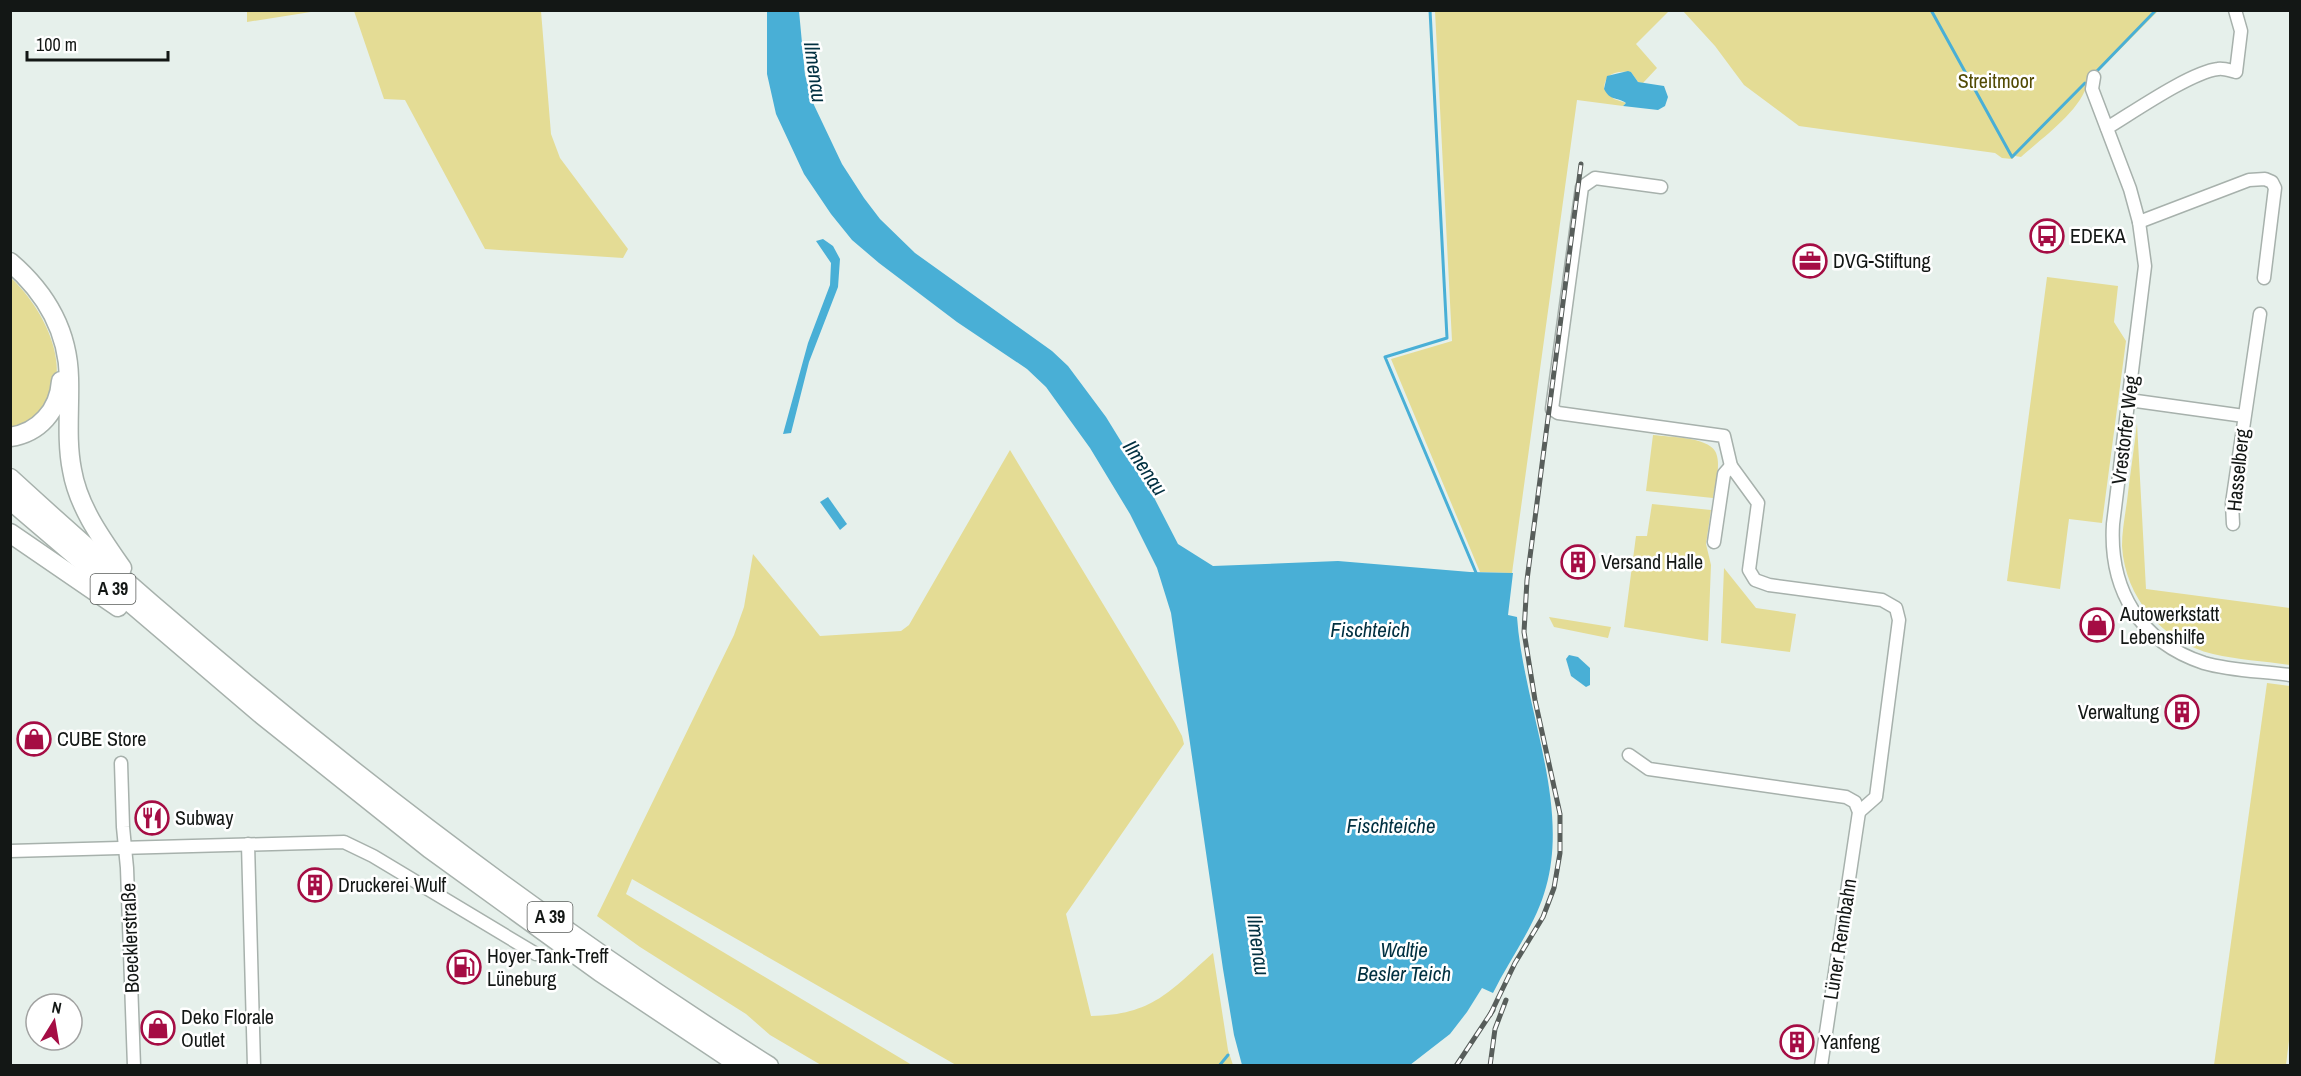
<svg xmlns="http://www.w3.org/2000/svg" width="2301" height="1076" font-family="'Archivo Narrow',sans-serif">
	<rect width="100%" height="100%" fill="#e6f0eb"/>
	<g fill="#e4dc95">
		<polygon points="247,11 247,10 317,11 247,22"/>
		<polygon points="354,11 541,11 551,134 560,158 628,249 623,258 485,249 405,100 384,99"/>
		<path d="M 1435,11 L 1669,11 L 1636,44 L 1657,68 L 1643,83 L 1638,82 L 1631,72 C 1617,71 1605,72 1604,89 L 1614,99 L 1626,103 L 1623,106 L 1577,100 L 1512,573 L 1480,572 L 1391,359 L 1452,341 Z"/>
		<path d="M 1683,11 L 2158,11 L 2088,82 C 2081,111 2043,137 2021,157 L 2015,156 L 2012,159 L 2002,158 L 1995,153 L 1799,126 L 1744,85 L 1715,46 Z"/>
		<path d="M 10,277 C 41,305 74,365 47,405 C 44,409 40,416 36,419 C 28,424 19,427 10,431 Z"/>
		<polygon points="2047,277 2118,286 2114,322 2126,341 2102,523 2069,519 2060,589 2007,581"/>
		<path d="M 2137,423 L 2146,589 L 2290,608 L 2290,665 C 2265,661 2238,660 2213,654 C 2163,642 2125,598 2122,546 C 2122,531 2125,516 2127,501 C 2130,475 2134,449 2137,423 Z"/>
		<path d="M 1653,435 C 1669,437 1707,437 1715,451 C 1722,463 1715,485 1713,498 L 1646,491 Z"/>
		<path d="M 1010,450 L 1175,723 L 1182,736 L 1184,744 L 1066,914 L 1091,1016 C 1153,1015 1170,991 1213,953 L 1228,1050 L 1233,1065 L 956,1065 L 632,879 L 626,894 L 912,1065 L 821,1065 L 770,1035 L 746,1014 L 640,947 L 597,916 L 734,635 L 744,607 L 753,554 L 820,636 L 901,631 L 909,625 Z"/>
		<polygon points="1652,504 1711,510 1706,544 1711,565 1708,641 1624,627 1636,536 1647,536"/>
		<polygon points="1724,568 1756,608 1796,614 1790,652 1721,643"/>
		<polygon points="1549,617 1611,627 1608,638 1554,627"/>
		<polygon points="2267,683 2290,686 2290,1032 2286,1065 2214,1065"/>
	</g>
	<g fill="#49afd6">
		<path d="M 767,11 L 799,11 L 805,75 L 814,105 L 842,164 L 864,198 L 880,219 L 915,253 L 1052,351 L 1068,366 L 1106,417 L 1146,482 L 1178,544 L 1213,566 L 1338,561 L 1470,572 L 1513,573 L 1508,615 L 1517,617 C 1523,704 1570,802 1546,887 C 1536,925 1510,958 1493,993 L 1482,988 L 1467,1012 L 1450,1034 L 1410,1065 L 1242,1065 L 1234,1035 L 1223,969 L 1171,613 L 1157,568 L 1130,514 L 1090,448 L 1046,387 L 1027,369 L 957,322 L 879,263 L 852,240 L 831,214 L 804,174 L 776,114 L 767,74 Z"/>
		<path d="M 1628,71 L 1631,72 L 1638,82 L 1664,86 L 1668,97 L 1665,106 L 1658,110 L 1623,106 L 1626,103 C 1616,96 1611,102 1604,89 L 1607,76 Z"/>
		<polygon points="823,239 833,246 840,259 838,287 809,362 791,433 783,434 808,343 830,285 831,263 816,241"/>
		<polygon points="828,497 847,524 840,530 820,502"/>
		<polygon points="1569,655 1578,657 1590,668 1590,685 1586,687 1571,676 1566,659"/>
	</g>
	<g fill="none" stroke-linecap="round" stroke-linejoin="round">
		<g stroke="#49afd6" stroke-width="3">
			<polyline points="1430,10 1447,338 1385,357 1477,575"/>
			<polyline points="1931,10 2012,157 2085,83"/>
			<polyline points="2096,72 2156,10"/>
			<polyline points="1219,1066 1228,1055"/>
		</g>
		<defs>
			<g id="minor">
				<path d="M 2094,77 L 2092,89 L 2130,189 L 2139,222 L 2145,266 L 2113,524 C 2109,590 2140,642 2204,663 C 2231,671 2262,671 2290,675"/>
				<path d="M 2107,128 C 2132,113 2191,72 2218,69 C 2224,68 2231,71 2236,72 L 2241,31 L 2235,10"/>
				<polyline points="1661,187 1595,178 1582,187 1552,409 1558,413 1724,436 1731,466 1758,503 1749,570 1755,580 1769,585 1882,600 1896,608 1899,620 1876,797 1859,812"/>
				<polyline points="2139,222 2249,180 2265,179 2272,182 2275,188 2264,278"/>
				<polyline points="2129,400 2244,416"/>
				<polyline points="2233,524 2232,503 2260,314"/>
				<polyline points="1714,542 1724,474 1731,466"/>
				<polyline points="1629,755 1649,769 1846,797 1855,802 1859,812 1821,1066"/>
				<polyline points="121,763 123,827 127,868 134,1066"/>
				<polyline points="248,844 254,1066"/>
				<polyline points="10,851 344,842 373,856 536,954"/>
			</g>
			<g id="highway">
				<path d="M 10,262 C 45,292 68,331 69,378 C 70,408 66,440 72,470 C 78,506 101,538 122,568"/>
				<path d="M 10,437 C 39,433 59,410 61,381"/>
				<path d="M 10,478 C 246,694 498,895 769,1066"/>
				<polyline points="10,500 262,715 430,849 600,972 741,1066"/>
				<polyline points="10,533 118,607"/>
			</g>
		</defs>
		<use href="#minor" stroke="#a7b1ac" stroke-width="15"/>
		<use href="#highway" stroke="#a7b1ac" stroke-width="21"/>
		<use href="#minor" stroke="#fff" stroke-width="12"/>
		<use href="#highway" stroke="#fff" stroke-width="18"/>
		<defs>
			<g id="rail">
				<polyline points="1490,1015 1515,963 1543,917 1554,888 1560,853 1560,814 1535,700 1524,632 1527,580 1581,164"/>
				<polyline points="1456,1066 1493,1010"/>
				<polyline points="1490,1066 1495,1029 1506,1000"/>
			</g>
		</defs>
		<use href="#rail" stroke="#585e5b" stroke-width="5"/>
		<use href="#rail" stroke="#fff" stroke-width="3" stroke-dasharray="9" stroke-linecap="butt"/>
	</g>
	<defs>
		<symbol id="bus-ring" viewBox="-11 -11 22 22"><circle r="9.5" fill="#fff" stroke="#a50d44" stroke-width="1.5"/><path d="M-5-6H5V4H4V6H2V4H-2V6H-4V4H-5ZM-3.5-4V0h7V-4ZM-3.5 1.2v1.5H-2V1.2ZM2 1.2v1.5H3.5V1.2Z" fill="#a50d44"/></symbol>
		<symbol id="office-ring" viewBox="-11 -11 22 22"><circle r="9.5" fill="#fff" stroke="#a50d44" stroke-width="1.5"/><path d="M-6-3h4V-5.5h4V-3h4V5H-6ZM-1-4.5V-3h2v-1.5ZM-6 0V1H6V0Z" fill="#a50d44"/></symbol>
		<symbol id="building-ring" viewBox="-11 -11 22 22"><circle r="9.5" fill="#fff" stroke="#a50d44" stroke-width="1.5"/><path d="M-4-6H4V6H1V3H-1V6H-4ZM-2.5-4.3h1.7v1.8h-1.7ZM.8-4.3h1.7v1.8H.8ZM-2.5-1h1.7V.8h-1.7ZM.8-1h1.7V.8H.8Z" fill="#a50d44"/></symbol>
		<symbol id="shop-ring" viewBox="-11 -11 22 22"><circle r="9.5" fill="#fff" stroke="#a50d44" stroke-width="1.5"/><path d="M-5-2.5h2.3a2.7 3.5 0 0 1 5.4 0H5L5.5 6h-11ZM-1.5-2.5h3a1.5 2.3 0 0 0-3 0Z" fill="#a50d44"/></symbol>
		<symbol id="restaurant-ring" viewBox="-11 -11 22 22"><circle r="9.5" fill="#fff" stroke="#a50d44" stroke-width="1.5"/><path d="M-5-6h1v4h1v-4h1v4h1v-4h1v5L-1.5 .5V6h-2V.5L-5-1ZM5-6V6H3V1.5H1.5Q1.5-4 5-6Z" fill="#a50d44"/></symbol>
		<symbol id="fuel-ring" viewBox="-11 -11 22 22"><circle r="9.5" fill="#fff" stroke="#a50d44" stroke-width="1.5"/><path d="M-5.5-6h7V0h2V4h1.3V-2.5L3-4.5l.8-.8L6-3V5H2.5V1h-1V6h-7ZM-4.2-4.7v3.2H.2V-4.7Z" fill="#a50d44"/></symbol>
	</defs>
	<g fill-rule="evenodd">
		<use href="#bus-ring" x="2028" y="217" width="38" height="38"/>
		<use href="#office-ring" x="1791" y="242" width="38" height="38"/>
		<use href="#building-ring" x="1559" y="543" width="38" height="38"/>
		<use href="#shop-ring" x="2078" y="606" width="38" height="38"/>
		<use href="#building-ring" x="2163" y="693" width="38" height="38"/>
		<use href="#shop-ring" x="15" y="720" width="38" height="38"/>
		<use href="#restaurant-ring" x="133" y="799" width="38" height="38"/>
		<use href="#building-ring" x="296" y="866" width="38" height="38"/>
		<use href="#fuel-ring" x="445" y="948" width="38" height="38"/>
		<use href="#shop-ring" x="139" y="1009" width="38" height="38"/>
		<use href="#building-ring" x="1778" y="1023" width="38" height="38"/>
	</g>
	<g text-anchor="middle" stroke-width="5" stroke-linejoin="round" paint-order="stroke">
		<g fill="#fff" stroke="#5a5d5b" stroke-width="1.5">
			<rect x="90.5" y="574" width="45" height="30" rx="4.5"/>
			<rect x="527.5" y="902" width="45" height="30" rx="4.5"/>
		</g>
		<g font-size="18" font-weight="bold" fill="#131715">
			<text x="113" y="595">A 39</text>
			<text x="550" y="923">A 39</text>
		</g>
		<g font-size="20" fill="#524a03" stroke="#fff">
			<text x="1996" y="88">Streitmoor</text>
		</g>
		<g font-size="20" fill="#131715" stroke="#fff" text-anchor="start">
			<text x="2070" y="243">EDEKA</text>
			<text x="1833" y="268">DVG-Stiftung</text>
			<text x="1601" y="569">Versand Halle</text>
			<text x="2120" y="621">Autowerkstatt<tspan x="2120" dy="23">Lebenshilfe</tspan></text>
			<text x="2159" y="719" text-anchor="end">Verwaltung</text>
			<text x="57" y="746">CUBE Store</text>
			<text x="175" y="825">Subway</text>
			<text x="338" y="892">Druckerei Wulf</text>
			<text x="487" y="963">Hoyer Tank-Treff<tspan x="487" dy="23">Lüneburg</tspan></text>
			<text x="181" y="1024">Deko Florale<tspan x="181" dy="23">Outlet</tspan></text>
			<text x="1820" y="1049">Yanfeng</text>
		</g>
		<g font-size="20" fill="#131715" stroke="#fff">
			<text transform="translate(2125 430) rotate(-83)" y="7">Vrestorfer Weg</text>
			<text transform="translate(2238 470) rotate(-84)" y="7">Hasselberg</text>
			<text transform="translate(130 938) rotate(-92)" y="7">Boecklerstraße</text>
			<text transform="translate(1840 939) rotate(-81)" y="7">Lüner Rennbahn</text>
		</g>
		<g font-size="21" font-style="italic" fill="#013041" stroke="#fff">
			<text transform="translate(815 72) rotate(82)" y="7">Ilmenau</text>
			<text transform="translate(1145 468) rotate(56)" y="7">Ilmenau</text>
			<text x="1370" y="637">Fischteich</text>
			<text x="1391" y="833">Fischteiche</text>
			<text transform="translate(1258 945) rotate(82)" y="7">Ilmenau</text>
			<text x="1404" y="957">Waltje<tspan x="1404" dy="24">Besler Teich</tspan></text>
		</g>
	</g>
	<rect width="2301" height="1076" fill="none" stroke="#131715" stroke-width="24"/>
	<g transform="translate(54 1022) rotate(11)"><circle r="28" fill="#ffffff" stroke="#a1a2a1" stroke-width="1.5"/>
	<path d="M0-4.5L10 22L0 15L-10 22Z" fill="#a50d44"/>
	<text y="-9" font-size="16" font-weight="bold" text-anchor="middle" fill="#131715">N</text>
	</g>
	<path d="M27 51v9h141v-9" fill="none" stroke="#131715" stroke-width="3"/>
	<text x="36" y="51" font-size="18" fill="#131715" stroke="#ffffff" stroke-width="4.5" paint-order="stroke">100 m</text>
</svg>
